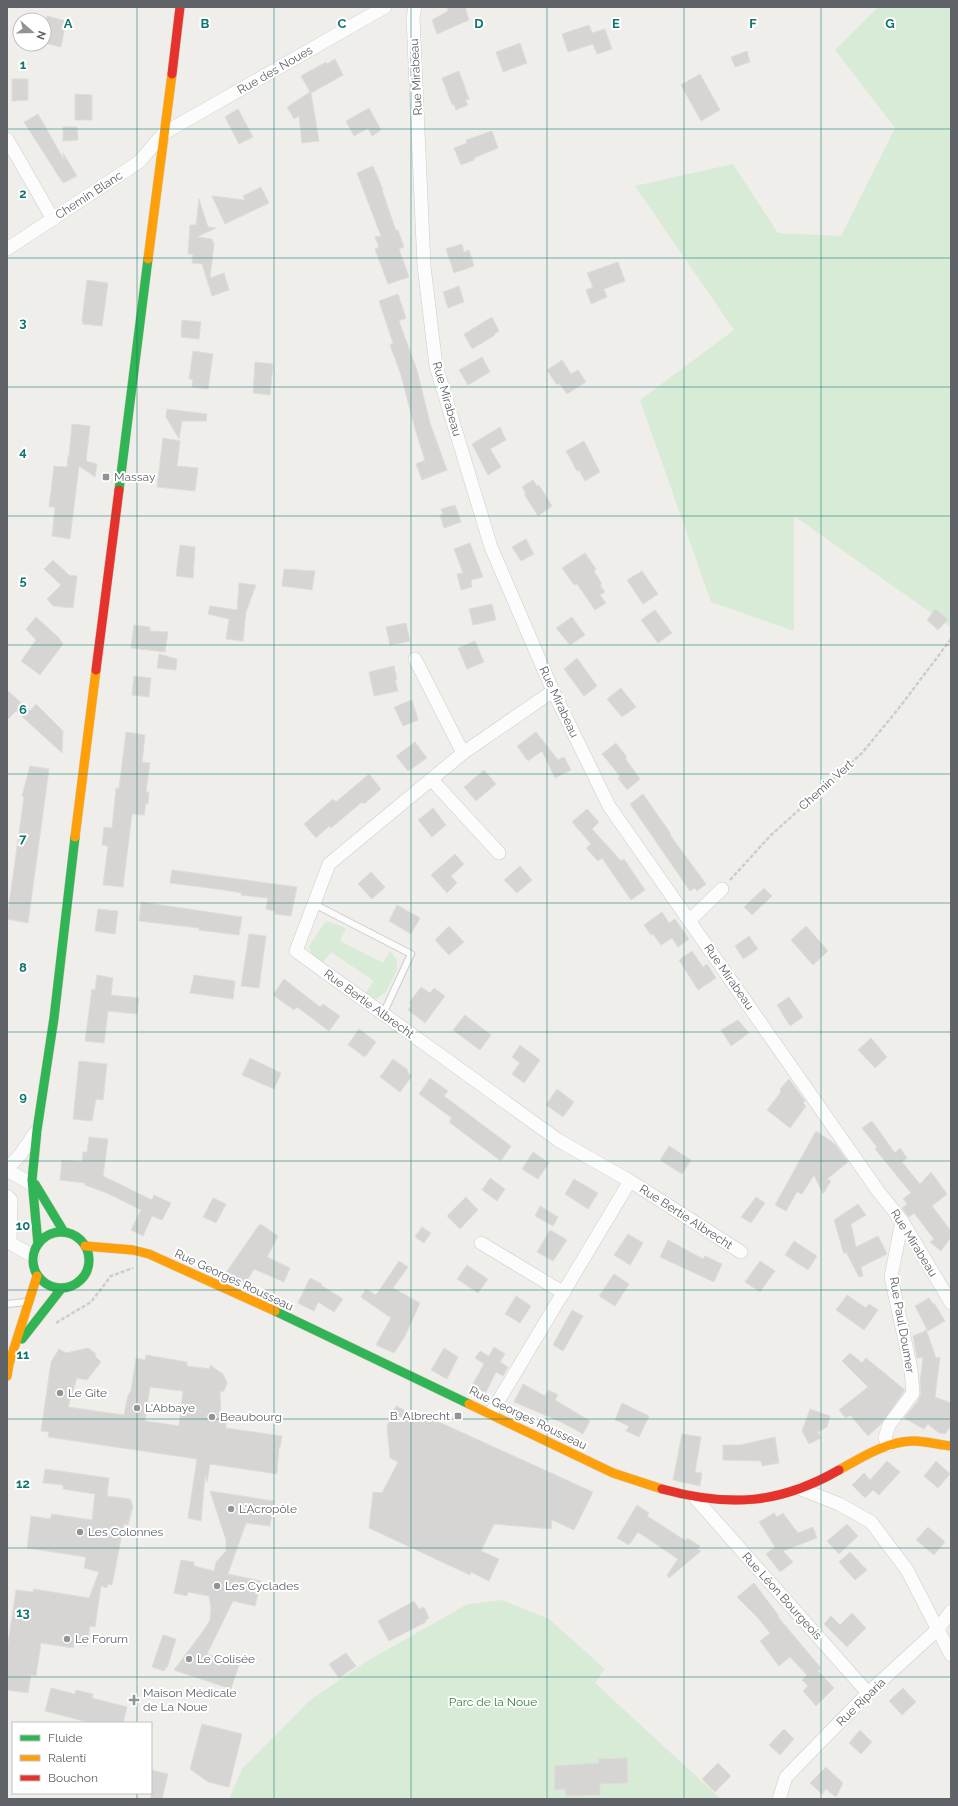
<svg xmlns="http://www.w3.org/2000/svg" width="958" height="1806" font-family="Raleway,sans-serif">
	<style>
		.green { fill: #d8ebd6 }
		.building { fill: #d6d5d3; stroke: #deddd9; fill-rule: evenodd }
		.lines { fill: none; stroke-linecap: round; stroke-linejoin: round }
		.lane-casing { stroke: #cbcccc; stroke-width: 8 }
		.street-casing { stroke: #cbcccc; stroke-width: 14 }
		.fast-casing { stroke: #d7ceb8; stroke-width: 10 }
		.slow-casing { stroke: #d7ceb8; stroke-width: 10 }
		.jam-casing { stroke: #d7ceb8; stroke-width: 10 }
		.path { stroke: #cacfcc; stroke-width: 2.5; stroke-dasharray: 4 2; stroke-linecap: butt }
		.lane { stroke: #fdfcfc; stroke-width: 6 }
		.street { stroke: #fdfcfc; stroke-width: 13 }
		.fast { stroke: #30b455; stroke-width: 9 }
		.slow { stroke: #ff9f0a; stroke-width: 9 }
		.jam { stroke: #e5322d; stroke-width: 9 }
		.grid { fill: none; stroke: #0f766e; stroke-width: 1; stroke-opacity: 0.55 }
		.poi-dot { fill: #919496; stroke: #fff; stroke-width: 1.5 }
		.labels { text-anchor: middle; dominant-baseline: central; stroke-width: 4; stroke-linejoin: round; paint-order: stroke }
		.street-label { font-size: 12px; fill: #5f6368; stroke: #fff }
		.poi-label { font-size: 12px; fill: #5f6368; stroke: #fff; text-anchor: start }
		.park-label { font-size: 12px; fill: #348238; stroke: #fff }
		.grid-label { font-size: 13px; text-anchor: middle; font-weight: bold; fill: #0f766e; stroke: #fff; stroke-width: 4; stroke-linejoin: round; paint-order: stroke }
	</style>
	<rect width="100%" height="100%" fill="#efeeea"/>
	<g class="green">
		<polygon points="878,7 951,7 951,627 794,516 794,631 711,602 640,400 734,330 635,186 733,164 778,233 841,236 895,128 835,50"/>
		<polygon points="326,921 346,928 340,941 383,963 390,951 397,960 397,970 386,992 376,999 365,994 374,981 331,952 322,963 311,953 309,946"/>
		<polygon points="502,1600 549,1619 605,1669 595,1683 721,1799 229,1799 242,1769 309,1701 367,1661 468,1604"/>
	</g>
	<g class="building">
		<polygon points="447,7 465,7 469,20 437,34 432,20 448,11"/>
		<polygon points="47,16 66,21 61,47 44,43 44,28"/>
		<polygon points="589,25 592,33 605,29 612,49 597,54 593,44 568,52 562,34"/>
		<polygon points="520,43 527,63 503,72 496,52"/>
		<polygon points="747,51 750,62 735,67 731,57"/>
		<polygon points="335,59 343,75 311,93 319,141 302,143 299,116 294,119 287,107 310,92 301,76 326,62 327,64"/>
		<polygon points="459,71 469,99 465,100 468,105 456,110 454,104 452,105 442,78"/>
		<polygon points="700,74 720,110 701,121 681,85"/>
		<polygon points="12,79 28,79 28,100 12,101"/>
		<polygon points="75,94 92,95 92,120 75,120"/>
		<polygon points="369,108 381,130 372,136 368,128 354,136 346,121"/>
		<polygon points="238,109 253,137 239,144 225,117"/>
		<polygon points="38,114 64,160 63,153 77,176 63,183 24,122"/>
		<polygon points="63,127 77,127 78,140 63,141"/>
		<polygon points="492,131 498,148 474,158 474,160 461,165 454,148 467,143 466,140"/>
		<polygon points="373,166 383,190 382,190 396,231 398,230 404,247 399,249 409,277 388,284 375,249 379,247 375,237 381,236 357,173"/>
		<polygon points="261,187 269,203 225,224 212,196 245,200 243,196"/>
		<polygon points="199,199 208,227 216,228 197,237 212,239 214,245 210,278 224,273 229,290 212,296 202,264 192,263 193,254 188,254 190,225 196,225"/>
		<polygon points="462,244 464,252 469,250 474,266 454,273 446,249"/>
		<polygon points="618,262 625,281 604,289 607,297 591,304 586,290 593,287 587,273"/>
		<polygon points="87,280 108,283 102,326 83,324 82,320"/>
		<polygon points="459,286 464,302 448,308 443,292"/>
		<polygon points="398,294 406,318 399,321 417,370 430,423 447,470 422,480 416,464 425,460 415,429 401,375 390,345 393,343 379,301"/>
		<polygon points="492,317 499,331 494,334 495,335 472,349 464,334"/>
		<polygon points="182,320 201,322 199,339 181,337"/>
		<polygon points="193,351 213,354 208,389 192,387 193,379 189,379"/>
		<polygon points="482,357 490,372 468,385 459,370"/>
		<polygon points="562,360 571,374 578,370 586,382 567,394 559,383 557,385 547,370"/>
		<polygon points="255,362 273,364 270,395 253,393"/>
		<polygon points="167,409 207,414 206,421 182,421 179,439 166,417"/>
		<polygon points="72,424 90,426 86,461 97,464 95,477 79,466 70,539 52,536 55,507 49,507 54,466 67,467 68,459 67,458 69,456"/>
		<polygon points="500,427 506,440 490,449 501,467 488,475 472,444"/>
		<polygon points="163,438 180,441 177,466 198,468 195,491 157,487"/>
		<polygon points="584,441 600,472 585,481 579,470 577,471 566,451"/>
		<polygon points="533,480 537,486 539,485 552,506 538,516 524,494 526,493 522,487"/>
		<polygon points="455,505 461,522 444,528 440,515 443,515 441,509"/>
		<polygon points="526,539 534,554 521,561 512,547"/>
		<polygon points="470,543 483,577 471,580 472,587 461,590 457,574 463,573 454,549"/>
		<polygon points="180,545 195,547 193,578 176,576"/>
		<polygon points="585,553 596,569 594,571 602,584 600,585 605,592 600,595 606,603 595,610 577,584 574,585 562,568"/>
		<polygon points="53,560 69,575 77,576 73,608 53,606 47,599 61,585 44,569"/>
		<polygon points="284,569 315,571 312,590 282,586"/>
		<polygon points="642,571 658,594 643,604 627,580"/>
		<polygon points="239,583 256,585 246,612 243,641 226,639 229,619 208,614 210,606 237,610"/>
		<polygon points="492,604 496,620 473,625 469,609"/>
		<polygon points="935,609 948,619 938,630 927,620"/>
		<polygon points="655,610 672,633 658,643 641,620"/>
		<polygon points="36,617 58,637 63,644 40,675 21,661 36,640 26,629"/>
		<polygon points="572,617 585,635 570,645 556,628"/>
		<polygon points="406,623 410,641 390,645 386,627"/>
		<polygon points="134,625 150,627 150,631 168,632 165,652 131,648"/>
		<polygon points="475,641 484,662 467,669 458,648"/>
		<polygon points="159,654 177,659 176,670 157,668"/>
		<polygon points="577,658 597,686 584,696 564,669"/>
		<polygon points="394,666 397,680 395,680 398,691 374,696 369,672"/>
		<polygon points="134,676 151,678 149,697 132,695"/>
		<polygon points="621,688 636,707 622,717 607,699"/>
		<polygon points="7,690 30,711 36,704 63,731 62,753 16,711 7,720"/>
		<polygon points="412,700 418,720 403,726 394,707"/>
		<polygon points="126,732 145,735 142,762 150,763 146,792 149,792 148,804 146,803 144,815 132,814 123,887 103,885 108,846 102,845 104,827 112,828 116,788 119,788"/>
		<polygon points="536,732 558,760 564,757 571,770 555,778 542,751 528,761 517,746"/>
		<polygon points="415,742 427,758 408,771 396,756"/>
		<polygon points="616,743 627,757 625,758 640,779 627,790 618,778 620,776 602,754"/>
		<polygon points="30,766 49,769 28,923 7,919 24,797 22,796"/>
		<polygon points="484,770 496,784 476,801 464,787"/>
		<polygon points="369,774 381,789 364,804 362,802 331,828 329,826 316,838 304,824 333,799 336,802"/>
		<polygon points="643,794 671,834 670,835 706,884 697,891 695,888 690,891 630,804"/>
		<polygon points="433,808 446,825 432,837 418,820"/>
		<polygon points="587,809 599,822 592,829 621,861 624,859 645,890 631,900 602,858 598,861 586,848 591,844 572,822"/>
		<polygon points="455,854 464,864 451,876 457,883 447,893 431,875"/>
		<polygon points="520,866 532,880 517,893 504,880"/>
		<polygon points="172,870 297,887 291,916 275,914 275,911 266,909 268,898 241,895 242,893 224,890 170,883"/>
		<polygon points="371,872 385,887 372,899 358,884"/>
		<polygon points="764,888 772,896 752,915 744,907"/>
		<polygon points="141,902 242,917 239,935 199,930 199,928 139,921"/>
		<polygon points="397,905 420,918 411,934 389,921"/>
		<polygon points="98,909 118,911 115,934 95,931"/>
		<polygon points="662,912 669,923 675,919 689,939 678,947 672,938 661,945 653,934 651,935 644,925"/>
		<polygon points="449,926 464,942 449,955 435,940"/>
		<polygon points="806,926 828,951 813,965 791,940"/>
		<polygon points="249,934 266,936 259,988 241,986"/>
		<polygon points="749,936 758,949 743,959 735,946"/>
		<polygon points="692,951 703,967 707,964 716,978 698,990 679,960"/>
		<polygon points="97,975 113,978 111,995 139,998 137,1014 108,1011 104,1043 85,1041 92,989 95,990"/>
		<polygon points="194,975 235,981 233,999 190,993"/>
		<polygon points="284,979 320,1007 323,1004 340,1016 329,1031 297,1007 294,1010 273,995"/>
		<polygon points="421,987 430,993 434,988 445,996 425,1023 408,1010 412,1005 409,1003"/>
		<polygon points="789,997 803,1017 790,1026 777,1005"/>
		<polygon points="465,1015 491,1035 480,1050 453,1030"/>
		<polygon points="738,1020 749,1033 731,1046 721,1030"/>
		<polygon points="359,1029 376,1042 365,1057 348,1045"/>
		<polygon points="871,1038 887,1057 875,1068 858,1050"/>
		<polygon points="520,1045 540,1060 524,1083 512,1074 520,1063 512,1057"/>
		<polygon points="250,1058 281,1073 274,1089 242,1075"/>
		<polygon points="393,1059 408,1070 407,1072 412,1076 400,1092 380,1077"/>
		<polygon points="79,1061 107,1064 103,1100 96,1099 92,1121 73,1119"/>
		<polygon points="430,1078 448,1091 444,1096 511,1146 501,1161 449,1122 452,1118 419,1094"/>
		<polygon points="789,1079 805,1101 803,1103 806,1106 790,1128 767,1110 781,1092 780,1089"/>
		<polygon points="557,1089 574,1102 563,1117 546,1105"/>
		<polygon points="872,1121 895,1153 900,1148 907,1158 902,1162 920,1184 931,1172 947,1194 932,1206 951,1231 951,1237 941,1251 930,1242 934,1239 914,1213 909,1217 902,1208 907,1204 903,1199 911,1193 875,1149 877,1147 862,1128"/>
		<polygon points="816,1131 835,1144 848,1162 827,1179 831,1181 823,1194 814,1175 802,1194 797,1192 786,1211 775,1205"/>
		<polygon points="89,1137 108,1139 103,1176 152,1200 154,1195 171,1203 162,1220 152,1216 143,1236 131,1230 141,1210 107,1193 85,1185 85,1183 60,1180 62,1160 82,1162 83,1152 87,1152"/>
		<polygon points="669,1146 691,1160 682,1174 660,1160"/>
		<polygon points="533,1152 549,1163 538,1179 522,1169"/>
		<polygon points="490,1178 505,1189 497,1201 482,1190"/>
		<polygon points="574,1179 598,1193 588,1209 565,1194"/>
		<polygon points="466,1197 478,1210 460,1229 447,1216"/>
		<polygon points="756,1197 765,1203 751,1223 741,1217"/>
		<polygon points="213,1198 226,1204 216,1223 203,1217"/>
		<polygon points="858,1204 866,1215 851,1224 856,1247 878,1236 887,1254 861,1267 863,1276 859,1277 846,1252 844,1254 834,1220"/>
		<polygon points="540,1206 558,1217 553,1226 535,1216"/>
		<polygon points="259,1225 262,1225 278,1236 267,1257 290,1268 284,1282 254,1269 245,1284 225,1274"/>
		<polygon points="422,1227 431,1233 424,1243 415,1237"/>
		<polygon points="550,1230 567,1240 553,1261 537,1252"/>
		<polygon points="628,1234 643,1243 630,1265 614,1255"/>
		<polygon points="668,1240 703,1259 705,1256 722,1264 714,1282 660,1257"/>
		<polygon points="794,1241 817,1256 808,1270 785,1255"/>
		<polygon points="399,1261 408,1267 393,1288 420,1303 405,1336 394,1353 376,1345 391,1318 361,1297 366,1289 376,1295"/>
		<polygon points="760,1261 775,1271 760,1292 745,1282"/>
		<polygon points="467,1265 488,1279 478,1293 457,1279"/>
		<polygon points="614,1274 629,1284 615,1306 599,1296"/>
		<polygon points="310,1278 322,1284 321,1285 343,1299 334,1312 318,1302 314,1311 298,1303"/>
		<polygon points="847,1295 866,1308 869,1304 878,1310 864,1330 836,1310"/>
		<polygon points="516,1296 531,1306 520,1323 505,1314"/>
		<polygon points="929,1298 933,1304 934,1303 945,1321 928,1331 915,1306"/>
		<polygon points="572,1310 583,1316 563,1351 553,1345"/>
		<polygon points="926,1329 936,1358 940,1357 935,1397 951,1403 951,1426 945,1434 939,1433 928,1424 924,1429 904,1418 918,1401 921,1393 920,1382 923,1357 917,1358 913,1336 925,1331"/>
		<polygon points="494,1347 505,1354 500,1362 508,1367 503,1376 496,1372 484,1396 470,1389 484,1364 475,1358 480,1351 489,1356"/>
		<path d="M88,1348l8,6 -1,2 6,6 -14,18 -10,-2 -9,29 56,8 4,-20 3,-4 5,-33 9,2 1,-5 41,7v4l23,3v-4l13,9 4,9 -3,8 -4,1 1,30 5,1v5l56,8 -2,11h-1l-2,27 -67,-10 -3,18 -2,-6 -4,45 -13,-3 9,-59 -149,-22 1,-5 -8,-1 10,-69 8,-13 7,4zM150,1387l33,4 -4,35 -34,-5z"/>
		<polygon points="444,1348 458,1357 447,1379 431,1370"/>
		<polygon points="850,1353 862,1363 866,1358 905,1390 881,1424 868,1436 850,1415 846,1418 839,1410 868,1387 842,1361"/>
		<polygon points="523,1384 545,1396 548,1390 558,1395 555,1400 590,1421 583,1434 561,1422 514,1402"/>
		<polygon points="622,1403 649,1416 639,1437 626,1431 629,1426 615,1420"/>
		<polygon points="396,1406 417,1416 419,1413 593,1492 574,1530 552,1520 551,1529 494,1524 481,1551 499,1559 489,1581 471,1572 470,1575 369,1528 373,1492 382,1493 398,1462 390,1458 387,1426"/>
		<polygon points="810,1409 830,1416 827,1427 818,1432 821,1438 809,1444 802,1431"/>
		<polygon points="682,1434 701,1437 695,1472 702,1473 700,1486 673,1480"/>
		<polygon points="775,1437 779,1463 762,1466 761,1461 723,1460 723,1445 740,1445"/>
		<polygon points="887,1461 900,1472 879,1495 873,1490 865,1498 852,1485 864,1473 870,1480"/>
		<polygon points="936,1461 950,1474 938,1488 924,1476"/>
		<polygon points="45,1469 109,1478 107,1496 130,1499 133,1506 128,1525 124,1524 112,1585 108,1584 107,1588 101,1586 95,1627 90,1626 87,1646 74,1644 73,1648 41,1643 36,1676 31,1675 28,1693 7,1690 7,1650 16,1590 33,1592 34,1589 89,1598 99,1572 84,1568 86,1557 27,1548 31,1516 50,1519 52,1514 92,1520 95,1494 63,1489 63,1485 43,1483"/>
		<polygon points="210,1491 274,1501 270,1526 246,1523 228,1574 261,1581 255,1606 233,1601 207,1654 239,1665 231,1689 174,1670 206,1627 210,1620 211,1608 209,1596 188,1592 187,1596 174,1593 181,1560 194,1562 194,1566 214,1571 216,1562 226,1551 226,1540"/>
		<polygon points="637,1505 649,1513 647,1516 686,1541 687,1538 700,1546 697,1549 701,1551 669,1578 667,1575 678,1559 638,1532 629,1545 617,1538"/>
		<polygon points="774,1513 777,1517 783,1513 798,1533 813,1527 817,1538 783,1551 793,1562 780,1572 766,1554 775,1547 759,1522"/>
		<polygon points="847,1524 858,1536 839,1554 827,1541"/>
		<polygon points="928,1527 945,1542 934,1555 916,1540"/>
		<polygon points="850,1552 867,1570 855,1580 839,1562"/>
		<polygon points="754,1583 779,1616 778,1617 821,1668 818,1671 834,1688 816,1706 803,1691 808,1686 802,1680 807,1675 790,1657 779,1666 760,1641 770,1633 758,1618 737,1597"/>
		<polygon points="414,1601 419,1609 424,1607 429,1618 425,1620 426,1622 389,1641 378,1621"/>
		<polygon points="852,1613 866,1628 847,1647 824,1624 831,1616 840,1625"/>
		<polygon points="163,1635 176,1639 167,1668 166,1667 164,1671 152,1667"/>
		<polygon points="346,1653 356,1666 339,1678 329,1664"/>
		<polygon points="51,1688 75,1694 76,1690 93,1694 92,1698 127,1707 123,1723 91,1723 45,1711"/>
		<polygon points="903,1688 916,1702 902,1715 889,1701"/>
		<polygon points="202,1724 242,1734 229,1787 208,1782 190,1769"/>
		<polygon points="784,1729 794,1739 780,1755 769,1745"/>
		<polygon points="860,1730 872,1742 861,1754 849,1743"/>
		<polygon points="627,1758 628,1783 600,1784 600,1795 566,1796 565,1789 554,1790 555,1766 599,1763 598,1759"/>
		<polygon points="718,1763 731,1776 715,1792 702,1779"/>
		<polygon points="826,1767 843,1783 836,1797 826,1789 822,1794 810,1783"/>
		<polygon points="151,1770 168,1774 162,1799 151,1799"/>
	</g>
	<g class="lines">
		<g class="lane-casing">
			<g id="lane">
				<polyline points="314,904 411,954 383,1014"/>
				<polyline points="7,1304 26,1302"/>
			</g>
		</g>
		<g class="street-casing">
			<g id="street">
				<polyline points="415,7 413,18 424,266 436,366 491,547 553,691 609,806 878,1191 902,1221 951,1303"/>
				<polyline points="7,139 53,219"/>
				<polyline points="7,249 139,162 164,133 385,7"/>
				<polyline points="415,659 463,753"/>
				<polyline points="553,691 463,753 329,864 296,951 558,1140 630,1181 741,1252"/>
				<polyline points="431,779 499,853"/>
				<polyline points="689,921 722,889"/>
				<polyline points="7,1169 20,1155 35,1133"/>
				<polyline points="7,1170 33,1185"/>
				<polyline points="7,1196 11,1200 10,1243 33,1256"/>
				<polyline points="481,1243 564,1293"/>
				<polyline points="491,1413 630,1181"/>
				<polyline points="888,1445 885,1438 889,1425 913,1393 911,1369 891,1277 902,1221"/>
				<polyline points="801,1489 839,1504 871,1522 907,1570 951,1655"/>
				<polyline points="696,1499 868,1693"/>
				<polyline points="779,1799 786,1777 868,1693 938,1629 951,1611"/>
			</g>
		</g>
		<g class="fast-casing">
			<g id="fast">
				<polyline points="119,490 148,259"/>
				<polyline points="35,1184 64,1232"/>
				<circle cx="61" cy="1260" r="28"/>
				<polyline points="38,1244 32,1180 37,1130 54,1018 75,837"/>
				<polyline points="275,1311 469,1404"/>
				<polyline points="22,1339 61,1289"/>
			</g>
		</g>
		<g class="slow-casing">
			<g id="slow">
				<polyline points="148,259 172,74"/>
				<polyline points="75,837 96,670"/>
				<polyline points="85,1246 133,1250 149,1254 275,1311"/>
				<polyline points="7,1376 9,1364 37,1276"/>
				<polyline points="469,1404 613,1473 662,1489"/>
				<path d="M839,1470c23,-13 48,-29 75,-29 12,0 25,4 37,5"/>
			</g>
		</g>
		<g class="jam-casing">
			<g id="jam">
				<polyline points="172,74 180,7"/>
				<polyline points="96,670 119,490"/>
				<path d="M662,1489c66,18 116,16 177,-19"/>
			</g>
		</g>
		<g class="path">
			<polyline points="730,880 770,836 862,753 899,708 951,639"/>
			<polyline points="56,1323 91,1302 111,1276 133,1268"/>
		</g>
		<use href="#lane" class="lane"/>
		<use href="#street" class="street"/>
		<use href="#fast" class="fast"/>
		<use href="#slow" class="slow"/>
		<use href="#jam" class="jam"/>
	</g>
	<path class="grid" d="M137,7v1716M274,7v1792M411,7v1792M547,7v1792M684,7v1792M821,7v1792M7,129h944M7,258h944M7,387h944M7,516h944M7,645h944M7,774h944M7,903h944M7,1032h944M7,1161h944M7,1290h944M7,1419h944M7,1548h944M7,1677h944M137,1793v6"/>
	<g class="poi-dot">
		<rect x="102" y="473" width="8" height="8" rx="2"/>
		<circle cx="60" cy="1393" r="4"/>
		<circle cx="137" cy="1408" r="4"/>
		<rect x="454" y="1412" width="8" height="8" rx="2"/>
		<circle cx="212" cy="1417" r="4"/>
		<circle cx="231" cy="1509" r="4"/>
		<circle cx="80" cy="1532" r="4"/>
		<circle cx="217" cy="1586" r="4"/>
		<circle cx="67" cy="1639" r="4"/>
		<circle cx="189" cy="1659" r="4"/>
		<path d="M132 1694h4v4h4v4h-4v4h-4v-4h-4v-4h4z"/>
	</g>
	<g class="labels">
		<g class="street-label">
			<text transform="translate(275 70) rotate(-30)">Rue des Noues</text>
			<text transform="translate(416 77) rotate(-93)">Rue Mirabeau</text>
			<text transform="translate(89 195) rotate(-33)">Chemin Blanc</text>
			<text transform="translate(447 399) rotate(74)">Rue Mirabeau</text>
			<text transform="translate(559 702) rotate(65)">Rue Mirabeau</text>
			<text transform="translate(826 785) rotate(-42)">Chemin Vert</text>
			<text transform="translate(729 977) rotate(55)">Rue Mirabeau</text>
			<text transform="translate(369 1004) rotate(36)">Rue Bertie Albrecht</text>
			<text transform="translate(686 1217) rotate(33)">Rue Bertie Albrecht</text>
			<text transform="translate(914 1243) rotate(58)">Rue Mirabeau</text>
			<text transform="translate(234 1280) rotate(25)">Rue Georges Rousseau</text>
			<text transform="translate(902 1325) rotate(80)">Rue Paul Doumer</text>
			<text transform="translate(528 1418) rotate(26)">Rue Georges Rousseau</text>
			<text transform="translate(782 1596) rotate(48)">Rue Léon Bourgeois</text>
			<text transform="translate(861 1702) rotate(-44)">Rue Riparia</text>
		</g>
		<g class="poi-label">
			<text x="114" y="477">Massay</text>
			<text x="68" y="1393">Le Gite</text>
			<text x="145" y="1408">L'Abbaye</text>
			<text x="450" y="1416" text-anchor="end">B. Albrecht</text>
			<text x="220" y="1417">Beaubourg</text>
			<text x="239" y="1509">L'Acropôle</text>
			<text x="88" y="1532">Les Colonnes</text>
			<text x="225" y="1586">Les Cyclades</text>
			<text x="75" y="1639">Le Forum</text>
			<text x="197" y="1659">Le Colisée</text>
			<text x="143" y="1693">Maison Médicale<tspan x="143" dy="14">de La Noue</tspan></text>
		</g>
		<g class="park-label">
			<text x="493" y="1702">Parc de la Noue</text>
		</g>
	</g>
	<g class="grid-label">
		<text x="68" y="28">A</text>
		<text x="205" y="28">B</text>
		<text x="342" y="28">C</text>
		<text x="479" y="28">D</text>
		<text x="616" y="28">E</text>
		<text x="753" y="28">F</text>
		<text x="890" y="28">G</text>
		<text x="23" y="69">1</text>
		<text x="23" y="198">2</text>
		<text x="23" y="327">3</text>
		<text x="23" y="456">4</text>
		<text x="23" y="585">5</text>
		<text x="23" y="714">6</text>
		<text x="23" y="843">7</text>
		<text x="23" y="972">8</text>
		<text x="23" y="1101">9</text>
		<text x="23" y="1230">10</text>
		<text x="23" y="1359">11</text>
		<text x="23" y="1488">12</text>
		<text x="23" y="1617">13</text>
	</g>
	<rect width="958" height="1806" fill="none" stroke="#5f6368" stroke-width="16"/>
	<rect x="12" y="1722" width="140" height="72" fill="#ffffff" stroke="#bfc1c3"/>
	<rect x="20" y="1735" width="20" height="6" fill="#30b455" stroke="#bfc1c3"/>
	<text x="48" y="1742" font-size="12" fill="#5f6368">Fluide</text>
	<rect x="20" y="1755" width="20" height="6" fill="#ff9f0a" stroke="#bfc1c3"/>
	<text x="48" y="1762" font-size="12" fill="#5f6368">Ralenti</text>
	<rect x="20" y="1775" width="20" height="6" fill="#e5322d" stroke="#bfc1c3"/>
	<text x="48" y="1782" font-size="12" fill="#5f6368">Bouchon</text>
	<g transform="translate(32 32) rotate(110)"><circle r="19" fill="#ffffff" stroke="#bfc1c3"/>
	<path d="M0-3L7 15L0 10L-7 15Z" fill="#919496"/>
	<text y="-6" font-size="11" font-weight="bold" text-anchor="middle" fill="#5f6368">N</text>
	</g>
</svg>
